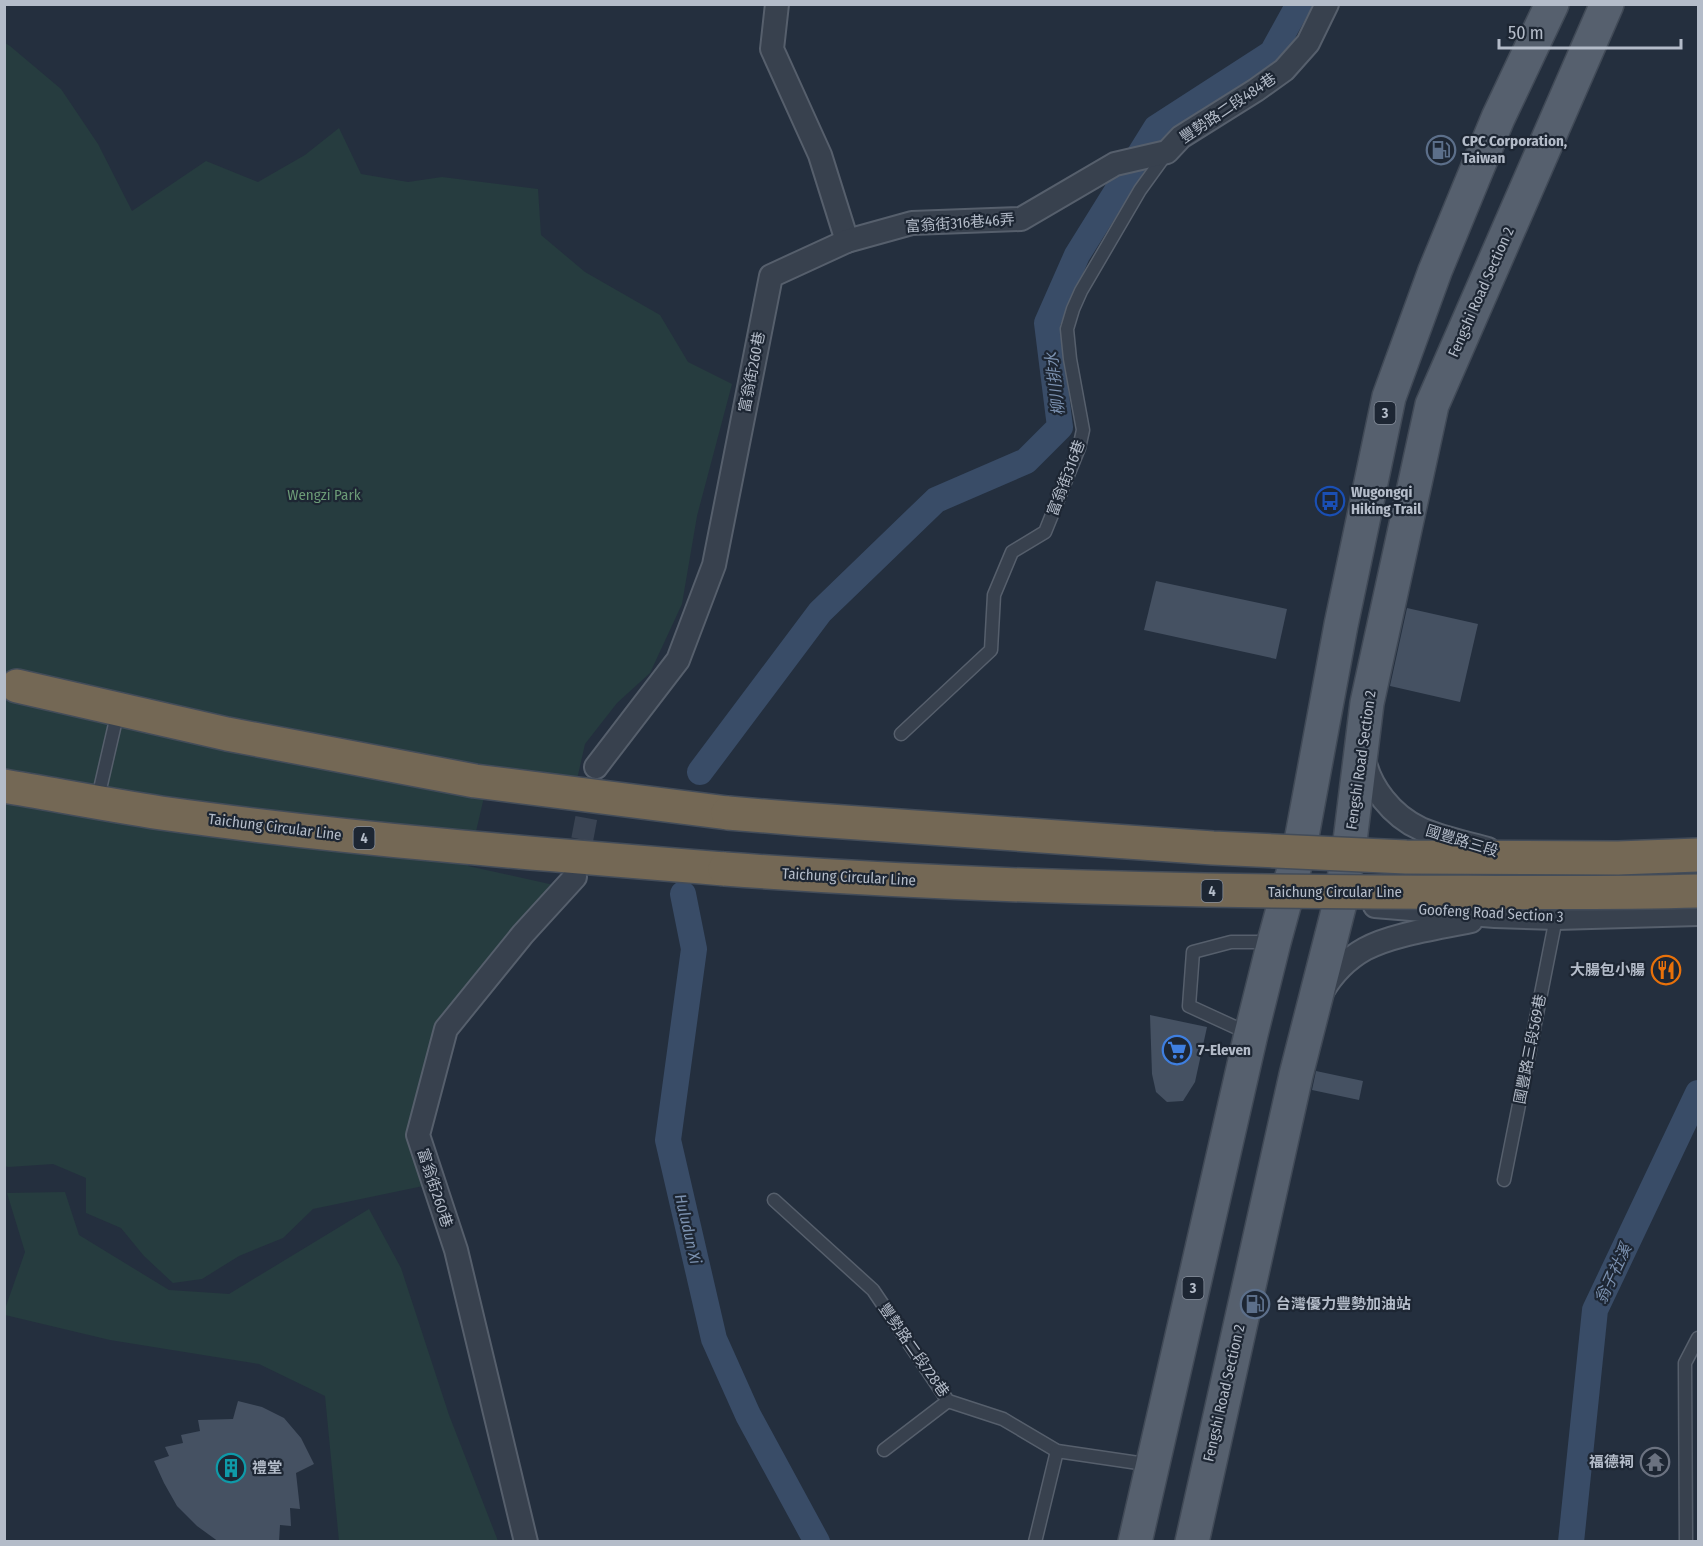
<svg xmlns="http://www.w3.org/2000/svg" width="1703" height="1546" font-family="'Fira Sans Condensed','Noto Sans TC',sans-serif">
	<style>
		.green { fill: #263c3f }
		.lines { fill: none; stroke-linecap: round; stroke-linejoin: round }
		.canal { stroke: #394c67; stroke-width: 26 }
		.building { fill: #455162 }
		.minor-tunnel { stroke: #3a4453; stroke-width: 22; stroke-dasharray: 22 11; stroke-linecap: butt }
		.service-casing { stroke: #565f6c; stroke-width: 15 }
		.minor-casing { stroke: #565f6c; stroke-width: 26 }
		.primary-casing { stroke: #414a57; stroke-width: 36 }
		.motorway-casing { stroke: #434c59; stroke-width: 36 }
		.service { stroke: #38414e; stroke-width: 12 }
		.minor { stroke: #38414e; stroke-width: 22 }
		.primary { stroke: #56606e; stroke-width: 33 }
		.motorway { stroke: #746855; stroke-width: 33 }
		.motorway-bridge-casing { stroke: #434c59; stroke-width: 36; stroke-linecap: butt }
		.motorway-bridge { stroke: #746855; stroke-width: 33 }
		.labels { text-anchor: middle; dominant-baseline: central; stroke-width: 4.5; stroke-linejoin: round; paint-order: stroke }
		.shield { fill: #1d2633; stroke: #878f9c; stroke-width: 1.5 }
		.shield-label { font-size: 14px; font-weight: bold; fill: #b4bcc9 }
		.street-label { font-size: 15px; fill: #b4bcc9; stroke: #1d2633 }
		.poi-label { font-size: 15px; font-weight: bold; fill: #b4bcc9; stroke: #1d2633; text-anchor: start }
		.park-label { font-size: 15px; fill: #6b9a76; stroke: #1d2633 }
		.water-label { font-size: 16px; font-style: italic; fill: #7c92b1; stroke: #1d2633 }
	</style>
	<rect width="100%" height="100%" fill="#242f3e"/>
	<g class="green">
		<polygon points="5,43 10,46 61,89 98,144 132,211 206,161 258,182 305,155 339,128 361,174 408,182 442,177 538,189 541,235 585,272 660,315 688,362 732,384 697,516 682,604 650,673 617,703 585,744 576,784 491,767 468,866 563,887 547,907 507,934 444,1013 425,1072 413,1105 410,1145 428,1185 313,1209 283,1238 239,1256 202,1279 173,1283 144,1256 121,1228 86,1213 86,1178 53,1164 8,1167 5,1166"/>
		<polygon points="65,1192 79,1235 169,1290 229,1294 369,1209 401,1268 449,1415 498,1541 339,1541 325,1396 259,1364 110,1340 5,1315 5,1309 25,1252 7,1193"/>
	</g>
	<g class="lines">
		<g class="canal">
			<polyline points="700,772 820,612 936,500 1026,461 1060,427 1047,323 1077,255 1156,128 1272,53 1299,4"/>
			<polyline points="683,894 694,949 668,1140 714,1339 748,1415 817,1542"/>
			<polyline points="1571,1542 1595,1310 1698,1093"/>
		</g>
	</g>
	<g class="building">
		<polygon points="1156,581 1287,609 1276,659 1144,630"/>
		<polygon points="1407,608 1478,624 1460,702 1390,686"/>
		<polygon points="1150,1015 1207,1027 1195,1082 1183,1101 1167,1102 1156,1092 1152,1074"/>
		<polygon points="1316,1071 1363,1081 1359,1100 1312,1090"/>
		<polygon points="238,1401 262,1407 284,1418 301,1438 314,1464 296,1473 300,1509 290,1508 291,1526 280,1525 279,1542 219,1542 197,1526 177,1506 164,1483 154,1461 169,1456 165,1447 183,1443 181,1435 200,1431 198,1420 233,1419"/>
	</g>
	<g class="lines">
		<polyline class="minor-tunnel" points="576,872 596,767"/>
		<g class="service-casing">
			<g id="service">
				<polyline points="901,734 991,650 994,595 1012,552 1045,532 1079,448 1083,430 1070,359 1067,329 1073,309 1081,291 1140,190 1166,154"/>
				<polyline points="97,802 118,711"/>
				<polyline points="1250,1034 1189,1006 1193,952 1231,942 1273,942"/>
				<polyline points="1504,1180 1556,918"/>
				<polyline points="774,1200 873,1290 948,1401 1003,1419 1057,1451 1152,1465"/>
				<polyline points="884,1450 948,1401"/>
				<polyline points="1035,1542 1057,1451"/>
				<polyline points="1686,1542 1685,1363 1698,1338"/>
			</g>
		</g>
		<g class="minor-casing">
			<g id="minor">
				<polyline points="777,4 772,49 820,155 847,241"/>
				<path d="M1363,755c6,32 29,61 58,74 21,9 45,14 67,20"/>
				<polyline points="596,767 678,660 714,565 771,276 847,241 912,223 1021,219 1115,164 1167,152 1181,137 1256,90 1284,70 1308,43 1327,4"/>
				<polyline points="1375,906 1495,916 1556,918 1698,914"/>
				<path d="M1322,992c10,-17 25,-33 43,-43 28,-15 74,-21 106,-28"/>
				<polyline points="526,1542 456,1250 418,1135 446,1029 523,934 575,877"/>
			</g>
		</g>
		<g class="primary-casing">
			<g id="primary">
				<polyline points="1135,1542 1251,1034 1274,942 1300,847 1341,625 1389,397 1435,271 1498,118 1552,4"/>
				<polyline points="1192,1542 1296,1075 1340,903 1349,849 1367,703 1432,405 1607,4"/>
			</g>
		</g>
		<g class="motorway-casing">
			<g id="motorway">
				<polyline points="17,686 227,734 475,781 728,813"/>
				<path d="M4,786c53,9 105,19 157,27 187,26 376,41 564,56"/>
			</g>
		</g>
		<use href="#service" class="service"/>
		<use href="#minor" class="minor"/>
		<use href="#primary" class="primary"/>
		<use href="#motorway" class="motorway"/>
		<g class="motorway-bridge-casing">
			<g id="motorway-bridge">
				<polyline points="728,813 801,819 1213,848 1406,857 1618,858 1698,855"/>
				<path d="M725,869c217,16 433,22 650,23 108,0 216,2 323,-1"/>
			</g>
		</g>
		<use href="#motorway-bridge" class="motorway-bridge"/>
	</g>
	<defs>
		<g id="fuel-ring" transform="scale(1.5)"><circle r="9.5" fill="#1d2633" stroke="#5c6f8a" stroke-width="1.5"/><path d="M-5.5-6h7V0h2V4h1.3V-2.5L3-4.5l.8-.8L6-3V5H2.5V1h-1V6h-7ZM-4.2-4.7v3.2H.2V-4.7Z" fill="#5c6f8a"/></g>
		<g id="bus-ring" transform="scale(1.5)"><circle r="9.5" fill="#1d2633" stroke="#1a4fb4" stroke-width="1.5"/><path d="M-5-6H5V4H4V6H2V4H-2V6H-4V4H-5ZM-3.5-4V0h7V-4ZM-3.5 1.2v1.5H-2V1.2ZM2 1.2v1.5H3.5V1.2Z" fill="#1a4fb4"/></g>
		<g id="restaurant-ring" transform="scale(1.5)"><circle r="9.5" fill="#1d2633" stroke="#e8710a" stroke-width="1.5"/><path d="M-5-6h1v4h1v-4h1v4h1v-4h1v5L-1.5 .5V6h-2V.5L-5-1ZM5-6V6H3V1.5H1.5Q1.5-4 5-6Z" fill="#e8710a"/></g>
		<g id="supermarket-ring" transform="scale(1.5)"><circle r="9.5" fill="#1d2633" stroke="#3f7fe0" stroke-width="1.5"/><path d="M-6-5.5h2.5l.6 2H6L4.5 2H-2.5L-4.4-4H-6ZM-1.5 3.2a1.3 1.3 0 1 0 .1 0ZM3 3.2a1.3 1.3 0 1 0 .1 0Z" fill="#3f7fe0"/></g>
		<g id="temple-ring" transform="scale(1.5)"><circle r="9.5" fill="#1d2633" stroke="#6b7280" stroke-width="1.5"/><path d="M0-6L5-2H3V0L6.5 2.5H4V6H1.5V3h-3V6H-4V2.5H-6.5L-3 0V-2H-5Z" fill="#6b7280"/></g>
		<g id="building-ring" transform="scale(1.5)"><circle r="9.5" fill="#1d2633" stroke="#0f9aa8" stroke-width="1.5"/><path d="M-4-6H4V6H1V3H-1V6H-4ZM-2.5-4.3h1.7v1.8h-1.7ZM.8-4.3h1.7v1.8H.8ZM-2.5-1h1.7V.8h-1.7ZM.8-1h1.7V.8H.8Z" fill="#0f9aa8"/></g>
	</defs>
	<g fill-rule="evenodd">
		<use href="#fuel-ring" x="1441" y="150"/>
		<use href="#bus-ring" x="1330" y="501"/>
		<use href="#restaurant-ring" x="1666" y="970"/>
		<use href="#supermarket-ring" x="1177" y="1050"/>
		<use href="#fuel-ring" x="1255" y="1304"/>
		<use href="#temple-ring" x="1655" y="1462"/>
		<use href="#building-ring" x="231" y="1468"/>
	</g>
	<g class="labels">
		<g class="shield">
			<rect x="1374.5" y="402" width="21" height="22" rx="4.5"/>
			<rect x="353.5" y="827" width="21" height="22" rx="4.5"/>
			<rect x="1201.5" y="880" width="21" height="22" rx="4.5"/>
			<rect x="1182.5" y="1277" width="21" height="22" rx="4.5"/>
		</g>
		<g class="shield-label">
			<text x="1385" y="413">3</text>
			<text x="364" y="838">4</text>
			<text x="1212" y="891">4</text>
			<text x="1193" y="1288">3</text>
		</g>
		<g class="street-label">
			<text transform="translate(1228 108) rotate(-34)">豐勢路二段484巷</text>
			<text transform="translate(960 223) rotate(-4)">富翁街316巷46弄</text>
			<text transform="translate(1481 292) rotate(-66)">Fengshi Road Section 2</text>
			<text transform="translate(752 372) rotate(-79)">富翁街260巷</text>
			<text transform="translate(1066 478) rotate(-69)">富翁街316巷</text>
			<text transform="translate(1361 760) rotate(-82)">Fengshi Road Section 2</text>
			<text transform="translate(275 827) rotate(7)">Taichung Circular Line</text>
			<text transform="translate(1462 841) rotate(17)">國豐路三段</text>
			<text transform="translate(849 877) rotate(3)">Taichung Circular Line</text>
			<text x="1335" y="892">Taichung Circular Line</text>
			<text transform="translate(1491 913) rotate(3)">Goofeng Road Section 3</text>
			<text transform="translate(1530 1049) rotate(-79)">國豐路三段569巷</text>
			<text transform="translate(435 1188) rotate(72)">富翁街260巷</text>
			<text transform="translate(914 1350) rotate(55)">豐勢路二段728巷</text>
			<text transform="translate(1224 1393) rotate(-77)">Fengshi Road Section 2</text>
		</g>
		<g class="poi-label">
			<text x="1462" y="141">CPC Corporation,<tspan x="1462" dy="17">Taiwan</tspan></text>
			<text x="1351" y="492">Wugongqi<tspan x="1351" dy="17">Hiking Trail</tspan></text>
			<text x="1645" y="970" text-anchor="end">大腸包小腸</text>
			<text x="1198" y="1050">7-Eleven</text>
			<text x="1276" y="1304">台灣優力豐勢加油站</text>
			<text x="1634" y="1462" text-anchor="end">福德祠</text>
			<text x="252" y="1468">禮堂</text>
		</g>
		<g class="park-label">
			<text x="324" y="495">Wengzi Park</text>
		</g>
		<g class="water-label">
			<text transform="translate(1055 384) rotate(-97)">柳川排水</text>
			<text transform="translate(688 1229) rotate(77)">Huludun Xi</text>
			<text transform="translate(1613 1274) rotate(-65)">翁子社溪</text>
		</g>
	</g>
	<rect width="1703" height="1546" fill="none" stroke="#b4bcc9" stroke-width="12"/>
	<path d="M1499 39v9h182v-9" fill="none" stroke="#b4bcc9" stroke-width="3"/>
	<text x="1508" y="39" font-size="18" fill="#b4bcc9" stroke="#1d2633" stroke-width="4.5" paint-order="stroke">50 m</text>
</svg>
